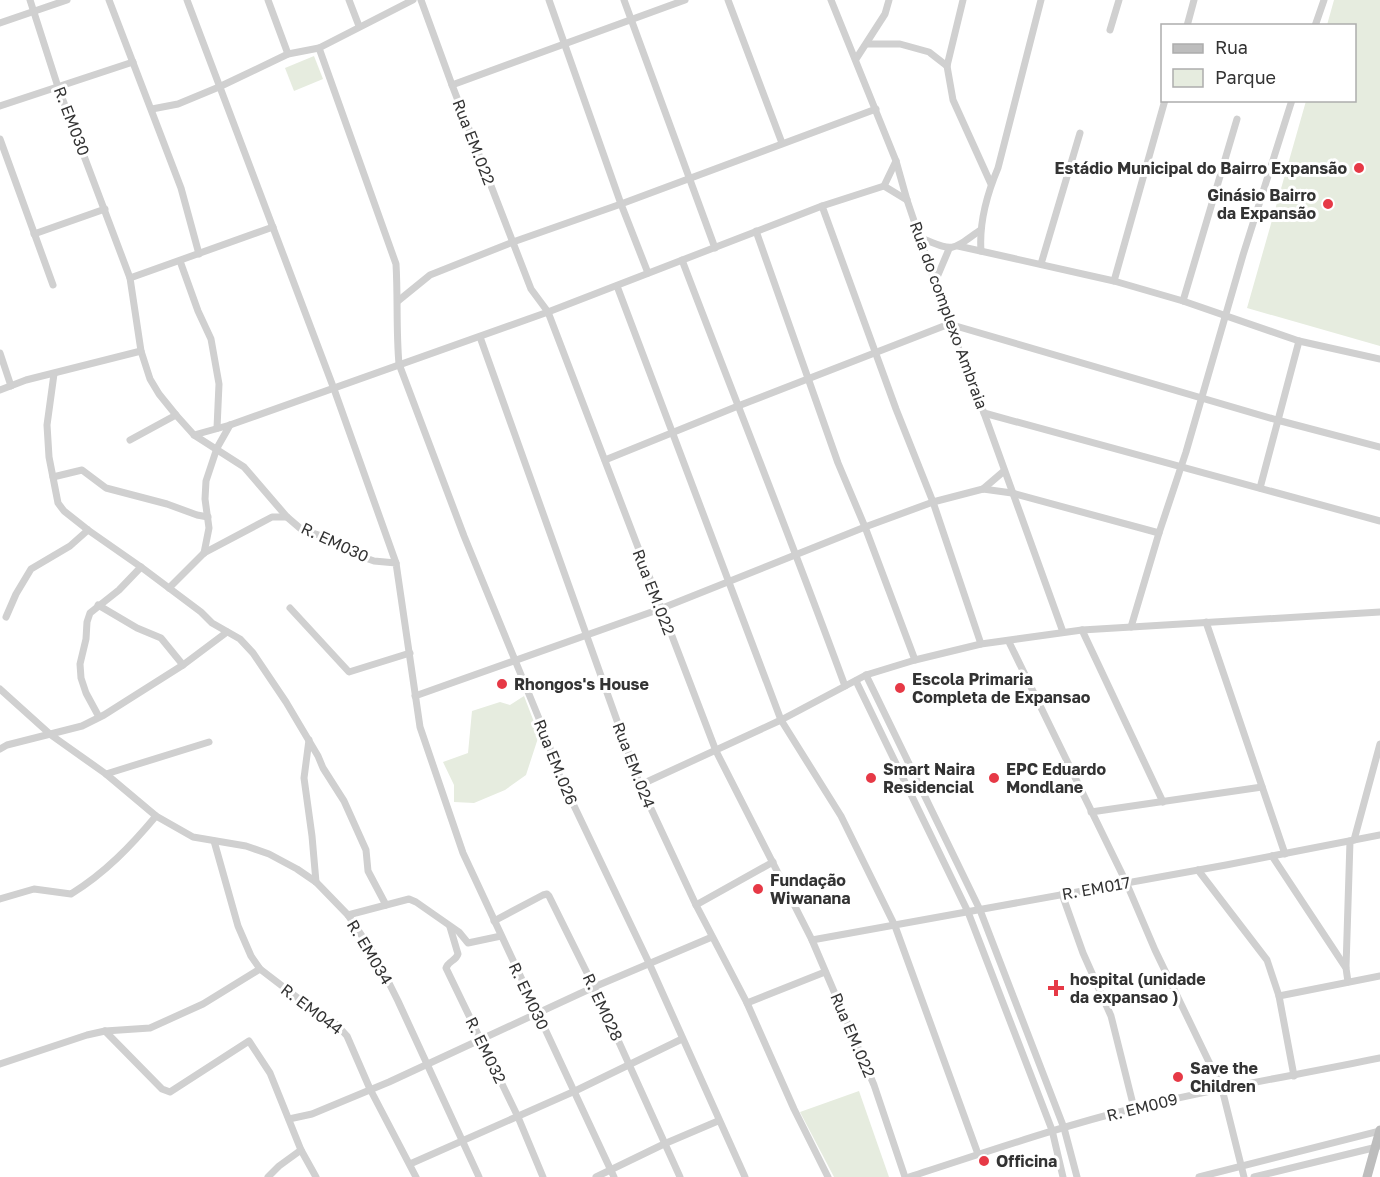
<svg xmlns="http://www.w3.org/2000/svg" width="1380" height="1177" font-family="'Golos Text',sans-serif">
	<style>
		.green { fill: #e6ecdf }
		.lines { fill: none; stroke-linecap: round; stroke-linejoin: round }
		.street { stroke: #d0d0d0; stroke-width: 7 }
		.secondary { stroke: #bdbdbd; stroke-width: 9 }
		.poi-dot { fill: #e63946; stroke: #fff; stroke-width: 2 }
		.labels { text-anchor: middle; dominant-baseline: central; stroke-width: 6; stroke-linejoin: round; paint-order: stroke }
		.street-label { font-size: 16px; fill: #333; stroke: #fff }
		.poi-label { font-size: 16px; font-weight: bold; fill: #333; stroke: #fff; text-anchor: start }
	</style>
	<rect width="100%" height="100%" fill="#fff"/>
	<g class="green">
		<polygon points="1334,0 1380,0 1380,346 1247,308 1306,101 1354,100 1354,26 1327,25"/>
		<polygon points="314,56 323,79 294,91 285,68"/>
		<polygon points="524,696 539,735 526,775 505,790 474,803 454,802 454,785 443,762 468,753 472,711 500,702 510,705"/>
		<polygon points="859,1091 889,1177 834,1177 800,1112"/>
	</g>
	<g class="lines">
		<g class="street">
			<polyline points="30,0 58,87 130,278 141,351 150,379 159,394 176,415 194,435 244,467 287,517 301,529 336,541 360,556 374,561 396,563 420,727 463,853 614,1177"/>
			<polyline points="109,0 181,188 199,254"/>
			<polyline points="187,0 334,389 396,563"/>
			<polyline points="268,0 288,54"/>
			<polyline points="349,0 359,26"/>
			<polyline points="421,0 452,85 531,289 548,312 716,751 812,940 874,1085 905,1177"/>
			<polyline points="549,0 621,204 648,273"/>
			<polyline points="624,0 715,248"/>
			<polyline points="728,0 782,143"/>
			<polyline points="831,0 896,161 907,200 949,324 984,413 1063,632"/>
			<polyline points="963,0 947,66 953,100 991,184"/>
			<polyline points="0,23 67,0"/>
			<polyline points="1187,26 1194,0"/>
			<polyline points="1315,26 1324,0"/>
			<polyline points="1110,30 1119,0"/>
			<polyline points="867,44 900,44 929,52 947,66"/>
			<path d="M319,48l77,216c2,33 0,67 3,100l65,172 83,202 9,30 93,195 96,214"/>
			<polyline points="856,59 885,14 889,0"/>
			<polyline points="452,85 685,0"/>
			<polyline points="0,106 133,62"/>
			<polyline points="152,109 178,104 219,87 288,54 319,48 413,0"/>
			<polyline points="0,139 53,285"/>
			<polyline points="884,186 907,200"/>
			<polyline points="822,206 896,409 933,502 981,644"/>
			<polyline points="756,231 838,463 865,527 915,660"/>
			<polyline points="34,234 105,209"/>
			<path d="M921,238c33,13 29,14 58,-7"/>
			<polyline points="958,246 1114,281 1183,301 1299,341 1380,359"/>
			<path d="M981,251c-2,-28 6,-57 17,-83l43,-168"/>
			<path d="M682,260c54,142 111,284 163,426"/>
			<polyline points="180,261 198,311 211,339 219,384 217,428"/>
			<polyline points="1041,264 1080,133"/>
			<polyline points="130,278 273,227"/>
			<polyline points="1114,281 1165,100"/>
			<polyline points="935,282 949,249"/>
			<polyline points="617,286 781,720 841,816 895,926 978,1154"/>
			<polyline points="398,301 430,275 513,242 621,204 876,109"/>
			<polyline points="1183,301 1237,119"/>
			<polyline points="480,337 640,785 696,905 747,1003 794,1109 828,1177"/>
			<polyline points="0,353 11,386"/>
			<polyline points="54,374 47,425 49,457 58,503 64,511 88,530 141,567 201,612 212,623 240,639 253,653 286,702 318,756 323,768 344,801 366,850 368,871 386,905"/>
			<polyline points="0,390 26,380 141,351"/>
			<polyline points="984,413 1380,521"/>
			<polyline points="194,435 230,425 548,312 822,206 884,186 896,161"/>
			<polyline points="130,440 176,415"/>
			<polyline points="605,460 738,406 949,324 1277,420 1380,447"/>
			<polyline points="53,477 82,470 106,488 167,504 197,515 208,517"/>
			<polyline points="1260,488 1299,341"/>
			<polyline points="983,489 1004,471"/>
			<polyline points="204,553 209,528 205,499 206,481 217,448 230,425"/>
			<polyline points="169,588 204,553 272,517 287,517"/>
			<polyline points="98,605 137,628 161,638 183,665"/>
			<polyline points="290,608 349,672 410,653"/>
			<polyline points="6,617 16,594 31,569 70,546 88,530"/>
			<polyline points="1206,622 1285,854"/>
			<polyline points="1131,627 1159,533 1186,452 1243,255 1292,100"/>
			<polyline points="1082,630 1163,802"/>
			<polyline points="1009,642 1126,882 1155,950 1222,1089 1244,1177"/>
			<polyline points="866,675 980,910 1064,1128 1077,1177"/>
			<polyline points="856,681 968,912 1052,1130 1063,1177"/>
			<polyline points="0,689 51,735 106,774 156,816 193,837 246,846 269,854 297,869 316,882 348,915 376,957 398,1001 479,1177"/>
			<polyline points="415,696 660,609 865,527 933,502 983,489 1012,493 1159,533"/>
			<polyline points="99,717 86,693 81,678 80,664 86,639 87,622 90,613 119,590 141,567"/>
			<polyline points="309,740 304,778 312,836 316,882"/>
			<polyline points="0,749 7,745 82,726 104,715 183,665 227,632"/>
			<polyline points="106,774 209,742"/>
			<polyline points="640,785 781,720 866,675 915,660 981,644 1082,630 1380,612"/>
			<polyline points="1091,812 1262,787"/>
			<polyline points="1354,840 1380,744"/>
			<polyline points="214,841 238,926 251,956 260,969 320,1015 336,1024 347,1036 370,1089 416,1177"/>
			<polyline points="1272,856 1346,968 1348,982"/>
			<polyline points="1198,870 1267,960 1279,996 1294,1076"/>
			<polyline points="1062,894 1083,953 1111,1016 1134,1108"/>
			<path d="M0,899l34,-10 37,5c34,-21 60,-48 85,-78"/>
			<polyline points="696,905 773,862"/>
			<polyline points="348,915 409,899 416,902 459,932 468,943 501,936"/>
			<polyline points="494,921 543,895 547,894 549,896 594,987 680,1177"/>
			<path d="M450,927l8,27c-2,7 -10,7 -12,14l72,149 25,60"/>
			<polyline points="812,940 1226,865 1380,835"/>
			<polyline points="1346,967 1350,841"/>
			<polyline points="1279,996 1380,976"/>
			<polyline points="747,1003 825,972"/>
			<polyline points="105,1031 162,1089 170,1092 249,1041 270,1073 301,1150 316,1177"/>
			<polyline points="0,1064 87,1035 105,1031 150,1028 203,1004 260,969"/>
			<polyline points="289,1119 312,1114 389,1082 594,987 712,937"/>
			<polyline points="410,1164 575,1091 682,1039"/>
			<polyline points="268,1177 279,1166 301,1150"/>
			<polyline points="596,1177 664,1144 718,1121"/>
			<path d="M909,1177c75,-24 149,-50 226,-69 81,-20 163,-33 245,-50"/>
			<polyline points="1199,1177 1380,1131"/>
			<polyline points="1254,1177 1377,1147"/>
		</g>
		<polyline class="secondary" points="1367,1177 1380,1130"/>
	</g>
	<g class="poi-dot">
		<circle cx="1359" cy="168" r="6"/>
		<circle cx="1328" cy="204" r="6"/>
		<circle cx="502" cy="684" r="6"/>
		<circle cx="900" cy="688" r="6"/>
		<circle cx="871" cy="778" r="6"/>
		<circle cx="994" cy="778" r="6"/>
		<circle cx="758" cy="889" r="6"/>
		<path d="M1053 979h6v6h6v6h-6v6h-6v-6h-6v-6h6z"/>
		<circle cx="1178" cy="1077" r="6"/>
		<circle cx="984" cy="1161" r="6"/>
	</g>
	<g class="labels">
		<g class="street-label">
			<text transform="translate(72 121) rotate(69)">R. EM030</text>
			<text transform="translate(474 142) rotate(69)">Rua EM.022</text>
			<text transform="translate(949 315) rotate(70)">Rua do complexo Ambraia</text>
			<text transform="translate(335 542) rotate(25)">R. EM030</text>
			<text transform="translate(654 592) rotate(69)">Rua EM.022</text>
			<text transform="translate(556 762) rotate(68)">Rua EM.026</text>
			<text transform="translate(634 765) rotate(69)">Rua EM.024</text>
			<text transform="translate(1096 888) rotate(-10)">R. EM017</text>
			<text transform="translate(370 952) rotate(59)">R. EM034</text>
			<text transform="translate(529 996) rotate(65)">R. EM030</text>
			<text transform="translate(603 1007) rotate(65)">R. EM028</text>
			<text transform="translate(312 1009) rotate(37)">R. EM044</text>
			<text transform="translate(853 1035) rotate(67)">Rua EM.022</text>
			<text transform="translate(486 1050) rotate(64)">R. EM032</text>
			<text transform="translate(1142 1107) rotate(-14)">R. EM009</text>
		</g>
		<g class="poi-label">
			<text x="1347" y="168" text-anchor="end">Estádio Municipal do Bairro Expansão</text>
			<text x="1316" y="195" text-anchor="end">Ginásio Bairro<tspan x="1316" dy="18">da Expansão</tspan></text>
			<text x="912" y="679">Escola Primaria<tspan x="912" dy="18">Completa de Expansao</tspan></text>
			<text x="514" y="684">Rhongos's House</text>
			<text x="883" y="769">Smart Naira<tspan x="883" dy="18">Residencial</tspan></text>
			<text x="1006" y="769">EPC Eduardo<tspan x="1006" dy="18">Mondlane</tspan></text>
			<text x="770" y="880">Fundação<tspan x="770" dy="18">Wiwanana</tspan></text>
			<text x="1070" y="979">hospital (unidade<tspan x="1070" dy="18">da expansao )</tspan></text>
			<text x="1190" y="1068">Save the<tspan x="1190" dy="18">Children</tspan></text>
			<text x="996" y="1161">Officina</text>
		</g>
	</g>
	<rect x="1161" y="24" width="195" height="78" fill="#ffffff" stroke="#adadad" stroke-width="1.5"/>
	<rect x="1173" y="44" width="30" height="9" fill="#bdbdbd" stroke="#adadad" stroke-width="1.5"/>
	<text x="1215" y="54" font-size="18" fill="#333333">Rua</text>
	<rect x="1173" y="69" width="30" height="18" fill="#e6ecdf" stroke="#adadad" stroke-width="1.5"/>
	<text x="1215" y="84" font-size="18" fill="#333333">Parque</text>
</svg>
